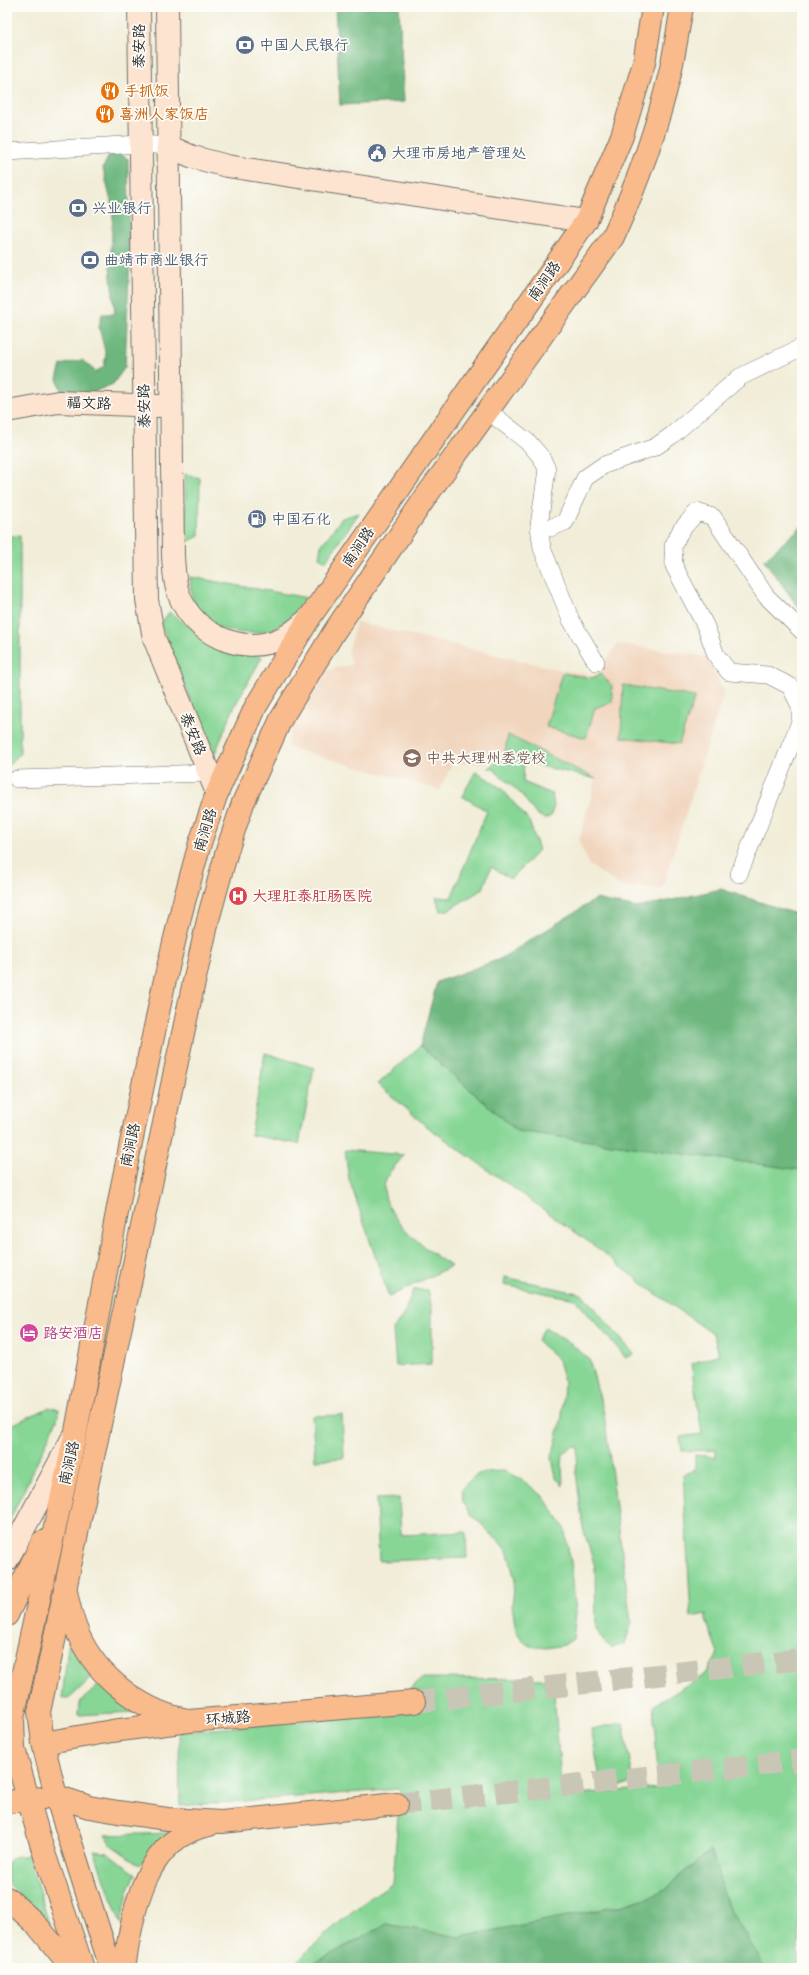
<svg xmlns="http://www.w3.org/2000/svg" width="809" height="1975" font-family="'Comic Neue','LXGW WenKai TC',sans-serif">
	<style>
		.built { fill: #f1d5bd }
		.green { fill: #87d696; stroke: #598060 }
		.forest { fill: #6db77f; stroke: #4c7155 }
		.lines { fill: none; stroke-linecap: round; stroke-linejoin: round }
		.primary-tunnel { stroke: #c9c6b5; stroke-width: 22; stroke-dasharray: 22 11; stroke-linecap: butt }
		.street-casing { stroke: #706f68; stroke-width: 18 }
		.secondary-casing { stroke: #706f68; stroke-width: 24 }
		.primary-casing { stroke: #706f68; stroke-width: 24 }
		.highway-casing { stroke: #706f68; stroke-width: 24 }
		.street { stroke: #fff; stroke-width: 17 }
		.secondary { stroke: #fde4d1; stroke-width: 22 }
		.primary { stroke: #fabb8c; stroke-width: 22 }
		.highway { stroke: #fabb8c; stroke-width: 22 }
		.labels { text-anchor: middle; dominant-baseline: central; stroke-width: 3.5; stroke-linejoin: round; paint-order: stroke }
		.service-label { font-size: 15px; fill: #4e5e75; stroke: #fdfcf7; text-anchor: start }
		.street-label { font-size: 15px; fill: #2b2b2b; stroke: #fdfcf7 }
		.food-label { font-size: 15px; fill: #c56008; stroke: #fdfcf7; text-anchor: start }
		.education-label { font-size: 15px; fill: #785e54; stroke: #fdfcf7; text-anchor: start }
		.health-label { font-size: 15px; fill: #be3a42; stroke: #fdfcf7; text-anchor: start }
		.hotel-label { font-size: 15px; fill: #b23c85; stroke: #fdfcf7; text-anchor: start }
	</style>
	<rect width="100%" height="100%" fill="#fdfcf7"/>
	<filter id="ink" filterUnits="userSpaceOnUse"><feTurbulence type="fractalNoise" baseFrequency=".025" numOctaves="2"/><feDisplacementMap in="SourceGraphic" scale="8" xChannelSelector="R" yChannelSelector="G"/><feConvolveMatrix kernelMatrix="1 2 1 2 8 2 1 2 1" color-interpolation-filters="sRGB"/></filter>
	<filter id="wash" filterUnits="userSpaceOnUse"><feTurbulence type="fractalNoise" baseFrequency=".012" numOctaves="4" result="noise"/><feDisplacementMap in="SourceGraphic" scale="16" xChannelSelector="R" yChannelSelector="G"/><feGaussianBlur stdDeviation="0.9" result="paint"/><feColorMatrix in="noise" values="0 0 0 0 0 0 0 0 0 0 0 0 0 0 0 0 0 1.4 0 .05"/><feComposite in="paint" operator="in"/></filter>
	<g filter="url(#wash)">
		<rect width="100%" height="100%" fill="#f1edd8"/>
		<polygon class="built" points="356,622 552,668 594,676 618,644 708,657 724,693 662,889 622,887 589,865 579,841 596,779 508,736 502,754 490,763 452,763 440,790 287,747 298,703 329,670 352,664 348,653"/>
		<g class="green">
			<polygon points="185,474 200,478 199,536 186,543"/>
			<polygon points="359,513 326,561 319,557 321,546 342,518"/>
			<polygon points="7,536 20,536 20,754 7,766"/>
			<path d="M190,577l118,21c-9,10 -19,22 -31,29 -21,12 -68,6 -80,-17 -6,-10 -6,-22 -7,-33z"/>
			<path d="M169,612c31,23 54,38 93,45l-28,50 -21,51 -52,-134z"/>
			<polygon points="562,673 592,678 601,674 612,686 612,702 595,708 586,738 546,727"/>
			<polygon points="623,685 695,697 679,744 621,737"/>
			<polygon points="508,735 596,779 524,762 523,782 552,794 554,805 551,816 545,819 535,813 522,795 492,768 488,768 504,756"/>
			<polygon points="476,771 502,789 529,821 539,850 511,879 491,867 483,889 448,910 440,911 436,897 451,898 487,811 462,796"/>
			<path d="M420,1046l97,85 285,39v721l-4,73 -5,4h-27l-3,-3 -35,-58 -17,-57 -53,44 -34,11 -164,32 -74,-13 -80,44h-16c33,-31 64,-62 103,-85l7,-94 -220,17 -1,-74 237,-21 -6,-23 13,-10 130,1 9,116 97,-7 -6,-82 53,-32 12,-21 -12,-33v-6l-15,3 -8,-143 12,-4v-15l21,2v-7l-34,1 -2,-14 22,-3 -11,-70 28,-10 -6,-20 -65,-46 -52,-41 -171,-122 -47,-41z"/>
			<polygon points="265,1053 314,1068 299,1144 251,1135"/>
			<path d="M345,1150l59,5c-5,7 -13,14 -17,22 -16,32 41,75 64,89l-62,31 -40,-118z"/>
			<polygon points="505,1277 582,1294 634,1354 626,1358 575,1299 504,1285"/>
			<polygon points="413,1290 428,1290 432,1309 432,1364 396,1366 393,1330 404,1314"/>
			<polygon points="545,1327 575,1347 589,1359 604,1413 631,1623 625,1644 612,1648 604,1642 596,1629 595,1567 583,1528 576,1472 578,1447 572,1446 563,1454 562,1466 563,1486 556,1477 552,1457 562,1417 564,1382 558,1360 537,1340"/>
			<polygon points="48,1408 59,1409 57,1420 7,1526 7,1427"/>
			<polygon points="342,1415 344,1458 315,1460 312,1416"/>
			<path d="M504,1471l17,8 22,17 21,32 7,34 5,51 -3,26 -9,6 -18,3 -15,-2 -8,-5 -7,-10 -4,-26 3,-25 -8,-30 -36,-36 -8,-12 -1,-13c15,-18 19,-17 42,-18z"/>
			<polygon points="399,1498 401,1535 466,1532 467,1558 379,1561 376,1499"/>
			<polygon points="69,1637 93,1676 71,1697 62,1699"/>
			<polygon points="99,1685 134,1712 78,1715 79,1703"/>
			<polygon points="623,1723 634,1783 602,1789 591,1729"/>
			<polygon points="171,1833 140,1865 111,1845 105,1835"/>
			<polygon points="94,1851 108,1853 136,1874 128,1892 121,1924"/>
			<polygon points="28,1855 50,1926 7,1882 7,1862 13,1857"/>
		</g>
		<g class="forest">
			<polygon points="335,7 399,7 404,102 340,105"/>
			<polygon points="110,153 119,153 128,159 130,254 125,367 113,384 81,397 62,392 57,379 61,365 82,360 96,372 104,366 106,355 99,327 102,314 115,314 110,268 113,210 103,168"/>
			<polygon points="802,526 802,612 764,560"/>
			<polygon points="721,889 802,916 802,1170 517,1131 420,1046 437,982 500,959 596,899 637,908"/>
			<polygon points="711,1850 728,1907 766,1968 306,1968 386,1924 460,1937 624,1905 658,1894"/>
		</g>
	</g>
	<g filter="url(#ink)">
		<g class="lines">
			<g class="primary-tunnel">
				<polyline points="414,1702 802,1659"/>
				<polyline points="397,1804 802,1760"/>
			</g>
			<g class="street-casing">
				<g id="street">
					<polyline points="7,152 140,144 168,146"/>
					<polyline points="488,411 529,443 541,457 547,469 539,526 550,528 565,522 585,478 604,465 655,447 671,436 740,377 802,347"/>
					<polyline points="539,526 542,548 571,620 596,662"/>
					<polyline points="17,779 208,773"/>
					<polyline points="739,874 800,722 800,706 790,686 768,675 729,672 716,655 706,627 674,566 673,546 681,530 697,512 713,517 766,596 802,631"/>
				</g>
			</g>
			<g class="secondary-casing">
				<g id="secondary">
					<polyline points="139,7 147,600 154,638 217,793"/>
					<path d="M167,7l6,549c1,13 1,27 6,39 15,39 62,61 101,44 11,-4 20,-13 29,-21"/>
					<polyline points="168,146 193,157 227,166 586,221"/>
					<polyline points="7,411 58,402 159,406"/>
					<polyline points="7,1560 72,1439"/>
				</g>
			</g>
			<g class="primary-casing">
				<g id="primary">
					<path d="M65,1586c3,17 7,34 14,50 18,40 60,73 103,83"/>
					<polyline points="43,1743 112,1731 189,1721 414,1702"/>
					<polyline points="56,1796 89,1807 118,1812 167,1819 222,1822 397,1804"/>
					<path d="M124,1968c9,-55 19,-130 85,-143"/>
				</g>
			</g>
			<g class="highway-casing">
				<g id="highway">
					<polyline points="7,1615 42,1542"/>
					<polyline points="7,1802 43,1798"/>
					<polyline points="7,1898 36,1924 72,1968"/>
					<polyline points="83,1968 42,1847 14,1749 13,1718 76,1431 122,1186 164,984 182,909 200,843 217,793 256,706 310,617 586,221 622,136 644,63 653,7"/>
					<path d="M111,1968l-55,-172 -13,-53 -4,-31 153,-721 17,-75 18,-65 16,-48 38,-84 53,-87 93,-137 186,-258c24,-53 44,-108 57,-164 5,-22 8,-44 12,-66"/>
				</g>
			</g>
			<use href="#street" class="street"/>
			<use href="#secondary" class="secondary"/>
			<use href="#primary" class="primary"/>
			<use href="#highway" class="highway"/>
		</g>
	</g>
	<defs>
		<g id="bank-disc" transform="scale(1)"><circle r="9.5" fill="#5c6f8a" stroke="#fdfcf7"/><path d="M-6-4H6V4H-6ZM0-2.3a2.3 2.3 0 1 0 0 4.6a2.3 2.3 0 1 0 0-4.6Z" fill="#fff"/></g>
		<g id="restaurant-disc" transform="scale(1)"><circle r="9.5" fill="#e8710a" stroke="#fdfcf7"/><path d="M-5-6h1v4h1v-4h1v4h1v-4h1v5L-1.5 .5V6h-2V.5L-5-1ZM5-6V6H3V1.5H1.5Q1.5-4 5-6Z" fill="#fff"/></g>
		<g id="civic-disc" transform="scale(1)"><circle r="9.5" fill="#5c6f8a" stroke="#fdfcf7"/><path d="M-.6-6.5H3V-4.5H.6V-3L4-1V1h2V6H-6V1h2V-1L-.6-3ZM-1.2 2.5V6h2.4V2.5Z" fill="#fff"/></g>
		<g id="fuel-disc" transform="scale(1)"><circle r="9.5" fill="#5c6f8a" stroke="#fdfcf7"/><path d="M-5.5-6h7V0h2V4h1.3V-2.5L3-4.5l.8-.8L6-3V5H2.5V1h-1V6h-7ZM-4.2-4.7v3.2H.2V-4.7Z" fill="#fff"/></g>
		<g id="university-disc" transform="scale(1)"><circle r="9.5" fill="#8d6e63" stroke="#fdfcf7"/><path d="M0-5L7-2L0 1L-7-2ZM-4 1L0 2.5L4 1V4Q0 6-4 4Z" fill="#fff"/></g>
		<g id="hospital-disc" transform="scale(1)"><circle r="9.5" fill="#e0444e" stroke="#fdfcf7"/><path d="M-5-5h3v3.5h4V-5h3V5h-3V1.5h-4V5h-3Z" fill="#fff"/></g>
		<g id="hotel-disc" transform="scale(1)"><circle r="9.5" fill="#d1479c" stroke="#fdfcf7"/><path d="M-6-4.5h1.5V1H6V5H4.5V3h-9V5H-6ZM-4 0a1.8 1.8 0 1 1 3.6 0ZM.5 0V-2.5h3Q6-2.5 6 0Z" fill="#fff"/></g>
	</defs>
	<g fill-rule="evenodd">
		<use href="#bank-disc" x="245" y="45"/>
		<use href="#restaurant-disc" x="110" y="91"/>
		<use href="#restaurant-disc" x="105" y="114"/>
		<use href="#civic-disc" x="377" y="153"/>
		<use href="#bank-disc" x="78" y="208"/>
		<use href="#bank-disc" x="90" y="260"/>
		<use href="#fuel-disc" x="257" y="519"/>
		<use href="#university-disc" x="412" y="758"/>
		<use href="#hospital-disc" x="238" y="896"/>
		<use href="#hotel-disc" x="29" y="1333"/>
	</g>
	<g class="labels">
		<g class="service-label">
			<text x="259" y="45">中国人民银行</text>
			<text x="391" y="153">大理市房地产管理处</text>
			<text x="92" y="208">兴业银行</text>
			<text x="104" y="260">曲靖市商业银行</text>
			<text x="271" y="519">中国石化</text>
		</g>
		<g class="street-label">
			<text transform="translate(139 46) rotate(-90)">泰安路</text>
			<text transform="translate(544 281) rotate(-55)">南涧路</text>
			<text transform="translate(89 403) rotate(2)">福文路</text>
			<text transform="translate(144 406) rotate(-91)">泰安路</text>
			<text transform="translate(358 547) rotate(-56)">南涧路</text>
			<text transform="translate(193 734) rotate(68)">泰安路</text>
			<text transform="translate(205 830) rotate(-73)">南涧路</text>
			<text transform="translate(130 1145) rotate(-78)">南涧路</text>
			<text transform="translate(69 1463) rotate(-77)">南涧路</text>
			<text transform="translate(228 1718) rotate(-5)">环城路</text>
		</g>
		<g class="food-label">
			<text x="124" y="91">手抓饭</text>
			<text x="119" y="114">喜洲人家饭店</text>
		</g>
		<g class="education-label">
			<text x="426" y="758">中共大理州委党校</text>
		</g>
		<g class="health-label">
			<text x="252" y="896">大理肛泰肛肠医院</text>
		</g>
		<g class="hotel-label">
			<text x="43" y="1333">路安酒店</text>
		</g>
	</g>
	<rect width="809" height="1975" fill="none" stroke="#fdfcf7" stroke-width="24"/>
</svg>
